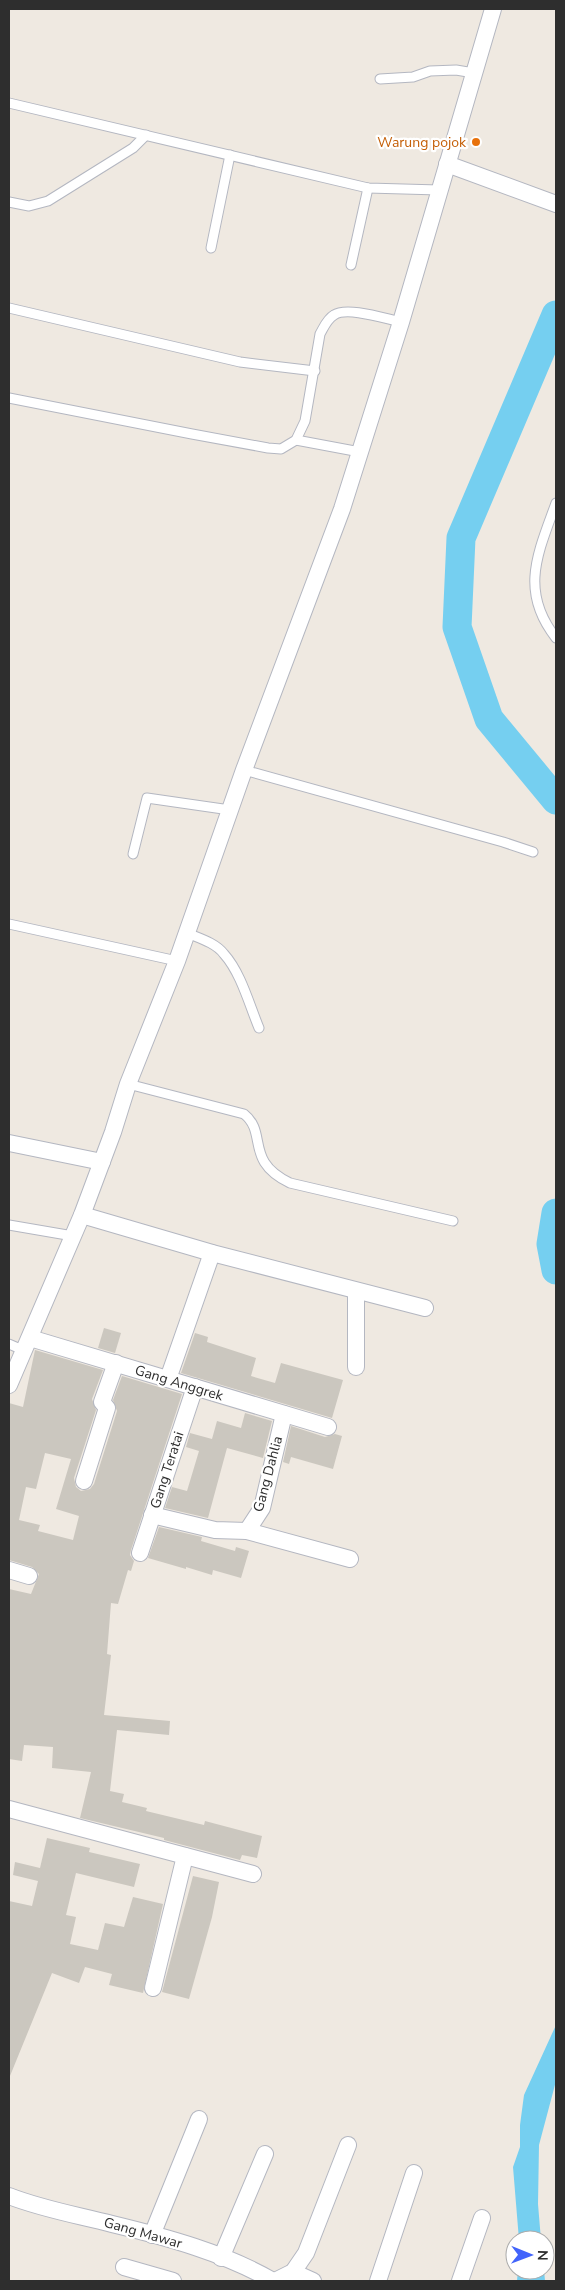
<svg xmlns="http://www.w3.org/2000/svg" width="565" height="2290" font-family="'Nunito Sans',sans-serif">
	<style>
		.water { fill: #75cff0 }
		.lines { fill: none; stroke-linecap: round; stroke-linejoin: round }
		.river { stroke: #75cff0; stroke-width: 29 }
		.building { fill: #cbc7bf; fill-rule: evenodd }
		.service-casing { stroke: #b4b7c1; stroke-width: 11 }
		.minor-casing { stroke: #b4b7c1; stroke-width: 18 }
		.service { stroke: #fff; stroke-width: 9 }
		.minor { stroke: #fff; stroke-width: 16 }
		.food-dot { fill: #e8710a; stroke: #fff; stroke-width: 2 }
		.labels { text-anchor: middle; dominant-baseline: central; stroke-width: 4.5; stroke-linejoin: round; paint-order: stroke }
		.food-label { font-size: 14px; fill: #c56008; stroke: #fff; text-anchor: end }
		.street-label { font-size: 14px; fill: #2e2e2e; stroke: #fff }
	</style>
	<rect width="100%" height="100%" fill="#efe9e1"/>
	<g class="water">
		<polygon points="556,2025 556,2081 539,2145 538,2204 541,2240 519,2240 513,2167 520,2147 520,2125 524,2095"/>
		<polygon points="518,2270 544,2270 545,2281 517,2281"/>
	</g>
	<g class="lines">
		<g class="river">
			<polyline points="556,315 461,538 457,627 489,719 556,800"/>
			<polyline points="556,1213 551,1244 556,1270"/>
		</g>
	</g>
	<g class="building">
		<polygon points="104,1328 121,1333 115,1353 98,1348"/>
		<polygon points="195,1333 208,1337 207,1342 256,1358 251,1376 275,1383 281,1363 343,1380 332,1418 181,1373"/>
		<path d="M35,1350l68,20 -11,29 4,11 -22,68 2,9 5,4 9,-2 4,-5 23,-73 -4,-11 9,-24 60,18 -51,156 -1,5 4,6 -3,10 -3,-1 -10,34 -7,-1 -4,51 4,1 -7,60 66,6 -1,14 -52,-5 -7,61 14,3 -2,8 25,6 -1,3 58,14 1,-4 57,15 -5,22 -15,-3 -2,5 -76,-20v-2l-84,-20 11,-46 -39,-4 1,-21 -29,-2 -2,16 -13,-2v-170l22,5 8,-20 -7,-7 -23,-7v-157l14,4zM45,1453l26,6 -15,50 23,7 -6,24 -35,-9 2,-6 -21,-5 7,-33 10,2z"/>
		<polygon points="245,1413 272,1421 263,1458 227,1448 208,1518 165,1508 172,1487 187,1491 199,1451 186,1447 190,1433 212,1439 217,1421 241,1428"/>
		<polygon points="291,1426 325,1437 335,1434 342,1436 333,1469 291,1457 289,1464 283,1462"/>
		<polygon points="159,1527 202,1537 201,1541 235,1551 236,1547 249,1551 241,1578 213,1570 212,1575 186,1567 186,1569 148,1558"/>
		<polygon points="47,1838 90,1848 89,1852 140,1864 134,1887 76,1873 66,1915 76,1917 70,1944 98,1950 105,1923 124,1927 133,1897 163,1904 143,1993 109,1985 112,1974 85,1967 79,1983 52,1973 10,2076 9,1901 32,1906 38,1881 13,1875 15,1862 40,1868"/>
		<polygon points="193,1876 219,1882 212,1917 189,1999 162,1992"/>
	</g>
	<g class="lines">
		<g class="service-casing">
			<g id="service">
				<polyline points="380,79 413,77 430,71 456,70 474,73"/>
				<polyline points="9,103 368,188 439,190"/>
				<polyline points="9,202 29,206 48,201 133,148 146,135"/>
				<polyline points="211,248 230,155"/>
				<polyline points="351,265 368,188"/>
				<polyline points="9,308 240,362 315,371"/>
				<path d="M9,398l183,36 76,14 13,1 15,-9 9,-19 15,-87c4,-7 7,-15 14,-19 13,-9 52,4 67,7"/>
				<polyline points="296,440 360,452"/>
				<path d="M556,503c-18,50 -37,88 0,135"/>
				<polyline points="244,770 503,842 533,852"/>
				<polyline points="133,854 147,798 230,810"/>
				<polyline points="9,924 177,961"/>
				<path d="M187,933c12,5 29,10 37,21 17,19 25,50 35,74"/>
				<path d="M128,1084l116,30c24,19 0,47 46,69l163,38"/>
				<polyline points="9,1225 73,1236"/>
				<polyline points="9,1344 25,1351"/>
			</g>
		</g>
		<g class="minor-casing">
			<g id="minor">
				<polyline points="447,164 556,204"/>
				<polyline points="9,1143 102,1162"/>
				<polyline points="82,1215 212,1253 425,1308"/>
				<polyline points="356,1291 356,1367"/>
				<polyline points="30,1338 328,1427"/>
				<polyline points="168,1379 212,1253"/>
				<polyline points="9,1385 82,1215 113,1132 128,1084 177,961 244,770 342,509 401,322 493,9"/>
				<polyline points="84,1481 107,1408 102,1402 116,1363"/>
				<polyline points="152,1515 215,1530 247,1531 350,1559"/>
				<polyline points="247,1531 262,1508 284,1414"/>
				<polyline points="140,1553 195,1387"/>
				<polyline points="9,1570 29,1576"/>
				<polyline points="9,1809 253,1874"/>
				<polyline points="153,1988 185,1856"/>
				<path d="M9,2196c33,13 68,19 103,28 54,13 113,29 161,57"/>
				<polyline points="152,2235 199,2119"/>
				<polyline points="221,2258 265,2154"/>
				<polyline points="124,2267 173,2281"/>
				<polyline points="293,2272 313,2281"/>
				<polyline points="275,2281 293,2272 306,2253 348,2145"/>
				<polyline points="378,2281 414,2173"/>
				<polyline points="460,2281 482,2218"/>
			</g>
		</g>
		<use href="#service" class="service"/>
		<use href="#minor" class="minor"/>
	</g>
	<circle class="food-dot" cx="476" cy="142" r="5"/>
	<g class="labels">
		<g class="food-label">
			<text x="466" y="142">Warung pojok</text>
		</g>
		<g class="street-label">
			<text transform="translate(179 1383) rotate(17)">Gang Anggrek</text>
			<text transform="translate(167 1470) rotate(-72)">Gang Teratai</text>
			<text transform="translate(268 1474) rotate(-75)">Gang Dahlia</text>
			<text transform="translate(143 2233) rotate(16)">Gang Mawar</text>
		</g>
	</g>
	<rect width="565" height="2290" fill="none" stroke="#2e2e2e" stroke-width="20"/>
	<g transform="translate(530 2255) rotate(91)"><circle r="24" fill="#ffffff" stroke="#ababab"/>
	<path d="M0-4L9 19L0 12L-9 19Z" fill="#4264fb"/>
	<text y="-8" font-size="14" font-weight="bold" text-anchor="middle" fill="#2e2e2e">N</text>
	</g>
</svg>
